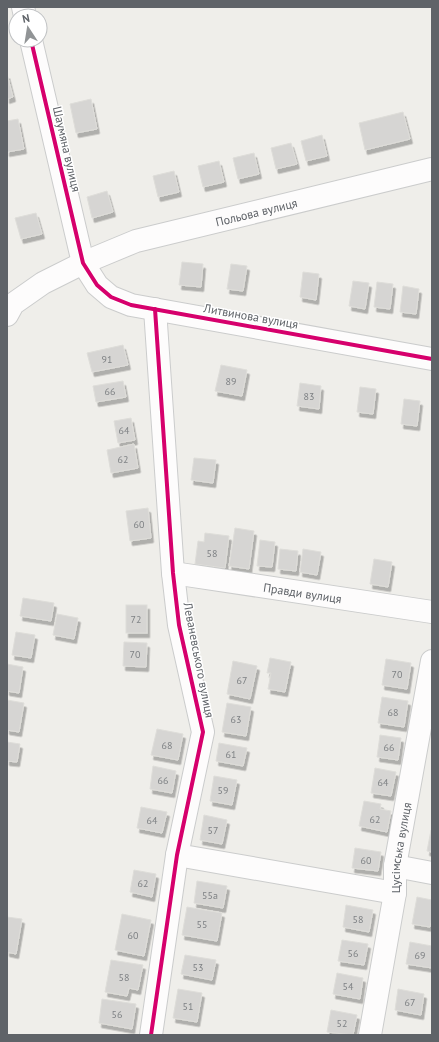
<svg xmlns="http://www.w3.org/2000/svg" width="439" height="1042" font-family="'PT Sans',sans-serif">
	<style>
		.building { fill: #d6d5d3; stroke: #deddd9; filter: url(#shadow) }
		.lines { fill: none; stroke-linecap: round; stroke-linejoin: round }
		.minor-casing { stroke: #cbcccc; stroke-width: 24 }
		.minor { stroke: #fdfcfc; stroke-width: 22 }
		.cycleway-casing { stroke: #fff; stroke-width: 6 }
		.cycleway { stroke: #d6006c; stroke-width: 4 }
		.labels { text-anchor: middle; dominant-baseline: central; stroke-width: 3; stroke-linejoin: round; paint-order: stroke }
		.number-label { font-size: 10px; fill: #7e8184 }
		.street-label { font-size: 12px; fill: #5f6368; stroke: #fff }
	</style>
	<defs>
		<filter id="shadow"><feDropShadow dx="2.5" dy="4.5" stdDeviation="0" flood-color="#0004"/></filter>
	</defs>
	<rect width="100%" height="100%" fill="#efeeea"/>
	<g class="building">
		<polygon points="7,74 13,97 7,99"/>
		<polygon points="91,99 97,129 76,133 70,104"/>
		<polygon points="403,112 410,139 365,150 359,123"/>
		<polygon points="18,119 24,149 7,152 7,121"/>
		<polygon points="322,135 327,156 306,161 301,141"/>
		<polygon points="291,143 297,164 276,169 271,148"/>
		<polygon points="254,153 259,174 238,179 233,158"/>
		<polygon points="219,161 224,182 203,187 198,166"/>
		<polygon points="174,171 179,192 158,197 153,176"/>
		<polygon points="107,191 113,212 92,218 87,197"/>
		<polygon points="36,213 42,234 21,239 15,218"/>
		<polygon points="182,262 203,264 201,287 179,285"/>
		<polygon points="231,264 247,266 243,291 227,289"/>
		<polygon points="303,272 319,274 316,300 300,297"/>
		<polygon points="353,281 369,283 365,309 349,306"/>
		<polygon points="377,282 393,284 390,309 374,307"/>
		<polygon points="403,286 419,289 416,314 400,312"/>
		<polygon points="123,345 128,365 92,372 87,353"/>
		<polygon points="221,365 247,370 242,396 215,391"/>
		<polygon points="123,381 126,397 96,402 93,386"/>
		<polygon points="300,383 321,386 319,409 297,406"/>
		<polygon points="360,387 376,389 373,414 357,412"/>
		<polygon points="404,399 420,401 417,426 401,424"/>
		<polygon points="131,418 135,440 118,443 114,421"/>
		<polygon points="134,444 138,468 111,473 107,450"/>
		<polygon points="194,458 216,460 213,483 191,480"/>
		<polygon points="148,508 151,538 130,541 126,511"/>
		<polygon points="235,528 254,531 249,569 229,566"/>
		<polygon points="205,533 229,536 225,568 195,564 198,541 204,542"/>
		<polygon points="260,540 275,542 272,567 257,566"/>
		<polygon points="280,549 298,551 296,571 278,569"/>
		<polygon points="303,549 321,552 317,575 300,572"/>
		<polygon points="374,559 392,562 388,587 370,584"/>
		<polygon points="23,598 54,603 51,621 20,616"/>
		<rect x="126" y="605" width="21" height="28"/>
		<polygon points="57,614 78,618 74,639 53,635"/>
		<polygon points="16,632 35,635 31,658 12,655"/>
		<polygon points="124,642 147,643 146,667 123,666"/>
		<polygon points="270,658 291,662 285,692 268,689 271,673 267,673"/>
		<polygon points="386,659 411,663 407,689 382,685"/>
		<polygon points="233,661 257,666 250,699 227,694"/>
		<polygon points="7,664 23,667 19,693 7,691"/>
		<polygon points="382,697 408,701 404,727 378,723"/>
		<polygon points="7,700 24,703 19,732 7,730"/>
		<polygon points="227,703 251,707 246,736 222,732"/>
		<polygon points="157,729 183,734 178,760 151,755"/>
		<polygon points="380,735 401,738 398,760 377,757"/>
		<polygon points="7,742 20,744 17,762 7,761"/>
		<polygon points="219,743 247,748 243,766 216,761"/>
		<polygon points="153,766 176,771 172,793 150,789"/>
		<polygon points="375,768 396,772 391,796 371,793"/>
		<polygon points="214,776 237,780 232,805 210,801"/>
		<polygon points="364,801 381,804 380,809 391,811 387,832 359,826"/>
		<polygon points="141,807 167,812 162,833 137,828"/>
		<polygon points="204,815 227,820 222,844 200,840"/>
		<polygon points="431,830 432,830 432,852 427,851"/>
		<polygon points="355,848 381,852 378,871 352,868"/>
		<polygon points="134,870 156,874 152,897 130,892"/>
		<polygon points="197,881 227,886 223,908 194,903"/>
		<polygon points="417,897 432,900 432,918 430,927 412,924"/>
		<polygon points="346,905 373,910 369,932 343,927"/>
		<polygon points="187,907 222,913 217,941 182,935"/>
		<polygon points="122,914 151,920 144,956 115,950"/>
		<polygon points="7,917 22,919 16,954 7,952"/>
		<polygon points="342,940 368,944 364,965 338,961"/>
		<polygon points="410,942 432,946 432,968 406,964"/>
		<polygon points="185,955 216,960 212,980 181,974"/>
		<polygon points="111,960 143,965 138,990 129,988 127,996 105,992"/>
		<polygon points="337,973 363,978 360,999 333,994"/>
		<polygon points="178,989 202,993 197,1022 173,1018"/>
		<polygon points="398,989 424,994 421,1015 395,1010"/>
		<polygon points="102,999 136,1004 132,1029 99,1023"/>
		<polygon points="331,1010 357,1015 353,1035 327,1032"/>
	</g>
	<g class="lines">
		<g class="minor-casing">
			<g id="minor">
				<polyline points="23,7 25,16"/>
				<polyline points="31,40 83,263 97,285 111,297 131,305 432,359"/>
				<path id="s1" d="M7,315l6,-11 30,-21 40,-20 53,-22 296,-72"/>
				<path id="s2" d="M173,573l259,39"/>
				<polyline points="177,855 395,893"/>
				<polyline points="395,866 432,873"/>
				<polyline points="151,1035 177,855 203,732 179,625 173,573 155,309"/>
				<path id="s3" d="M370,1035l25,-142v-27l37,-205"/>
			</g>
		</g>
		<use href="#minor" class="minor"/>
		<g class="cycleway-casing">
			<g id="cycleway">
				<polyline points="31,40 83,263 97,285 111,297 131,305 432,359"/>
				<polyline points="151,1035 177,855 203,732 179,625 173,573 155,309"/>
			</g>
		</g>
		<use href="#cycleway" class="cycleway"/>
	</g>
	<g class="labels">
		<g class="number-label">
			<text x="107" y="359">91</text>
			<text x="231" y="381">89</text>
			<text x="110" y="391">66</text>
			<text x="309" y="396">83</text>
			<text x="124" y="430">64</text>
			<text x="123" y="459">62</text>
			<text x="139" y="524">60</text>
			<text x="212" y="553">58</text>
			<text x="136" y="619">72</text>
			<text x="135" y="654">70</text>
			<text x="397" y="674">70</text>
			<text x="242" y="680">67</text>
			<text x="393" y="712">68</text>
			<text x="236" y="719">63</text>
			<text x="167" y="745">68</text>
			<text x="389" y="747">66</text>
			<text x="231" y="754">61</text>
			<text x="163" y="780">66</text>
			<text x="383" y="782">64</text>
			<text x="223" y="790">59</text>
			<text x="375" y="819">62</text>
			<text x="152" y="820">64</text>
			<text x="213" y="830">57</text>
			<text x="366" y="860">60</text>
			<text x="143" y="883">62</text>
			<text x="210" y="895">55а</text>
			<text x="358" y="919">58</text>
			<text x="202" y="924">55</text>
			<text x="133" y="935">60</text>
			<text x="353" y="953">56</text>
			<text x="420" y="955">69</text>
			<text x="198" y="967">53</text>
			<text x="124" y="977">58</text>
			<text x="348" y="986">54</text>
			<text x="410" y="1002">67</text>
			<text x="188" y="1006">51</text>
			<text x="117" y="1014">56</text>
			<text x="342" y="1023">52</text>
		</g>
		<g class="street-label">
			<text transform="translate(67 149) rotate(77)">Шаумяна вулиця</text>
			<text stroke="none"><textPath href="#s1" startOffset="275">Польова вулиця</textPath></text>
			<text transform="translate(251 316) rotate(10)">Литвинова вулиця</text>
			<text stroke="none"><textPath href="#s2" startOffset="131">Правди вулиця</textPath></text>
			<text transform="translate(199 660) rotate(79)">Леваневського вулиця</text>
			<text stroke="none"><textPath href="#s3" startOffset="190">Цусімська вулиця</textPath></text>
		</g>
	</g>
	<rect width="439" height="1042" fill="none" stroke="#5f6368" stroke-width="16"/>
	<g transform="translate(28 28) rotate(348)"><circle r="19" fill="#ffffff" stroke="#bfc1c3"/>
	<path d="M0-3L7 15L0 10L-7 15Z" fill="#919496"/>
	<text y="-6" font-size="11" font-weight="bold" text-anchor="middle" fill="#5f6368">N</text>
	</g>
</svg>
